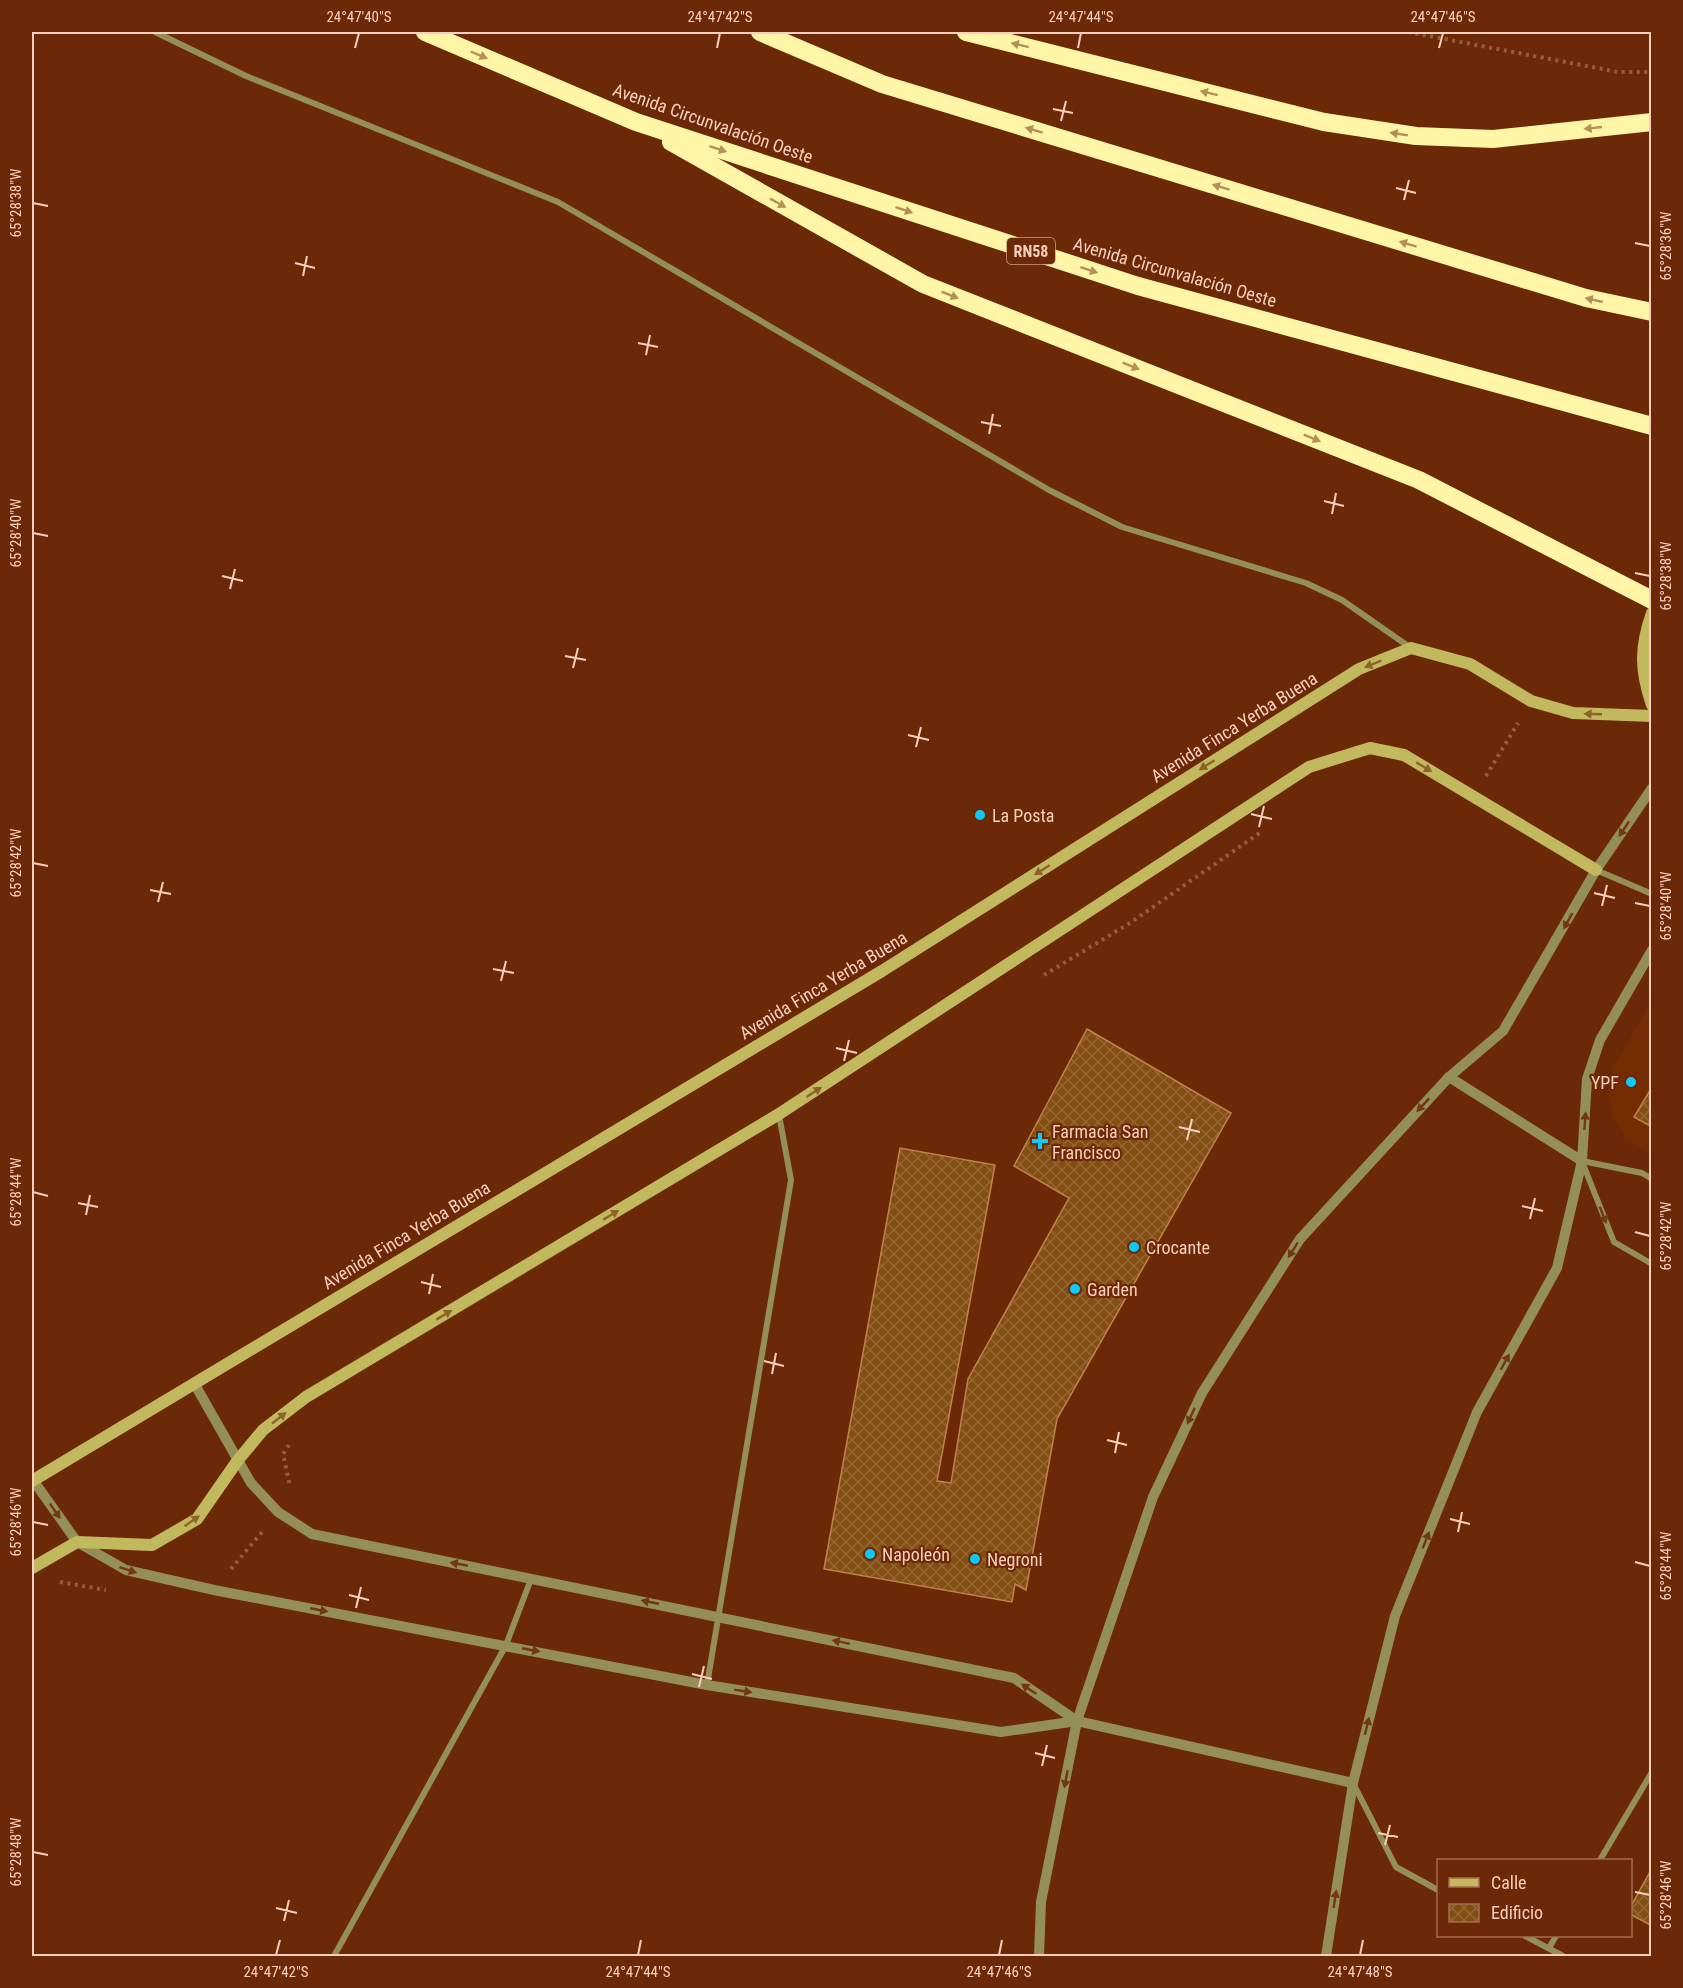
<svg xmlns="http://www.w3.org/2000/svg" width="1683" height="1988" font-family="'Roboto Condensed',sans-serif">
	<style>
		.built { fill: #762c03 }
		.building { fill: url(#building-cross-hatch); stroke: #c0844b; stroke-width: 1.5 }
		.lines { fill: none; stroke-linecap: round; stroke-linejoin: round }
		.path { stroke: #975c3f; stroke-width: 4; stroke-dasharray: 3 4.5; stroke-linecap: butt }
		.minor { stroke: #948e57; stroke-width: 6 }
		.tertiary { stroke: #948e57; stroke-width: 10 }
		.secondary { stroke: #c2b95e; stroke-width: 12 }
		.motorway { stroke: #fef6a6; stroke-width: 18 }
		.oneway { fill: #b59056 }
		.oneway2 { fill: #8e632a }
		.oneway3 { fill: #723813 }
		.ticks { fill: none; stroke: #f8cfbe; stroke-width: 2 }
		.poi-dot { fill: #0dcafa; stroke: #6c2907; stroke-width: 2 }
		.labels { text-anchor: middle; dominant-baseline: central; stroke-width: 4.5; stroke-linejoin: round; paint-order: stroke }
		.shield { fill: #6c2907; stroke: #ce9d87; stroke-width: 1.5 }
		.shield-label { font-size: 16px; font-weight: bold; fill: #f8cfbe }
		.street-label { font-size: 18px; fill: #f8cfbe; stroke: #6c2907 }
		.poi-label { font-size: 18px; fill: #f8cfbe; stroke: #6c2907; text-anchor: start }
		.neatline { fill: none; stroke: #f8cfbe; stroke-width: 2 }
		.ticks-label { font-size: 15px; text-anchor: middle; fill: #f8cfbe }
	</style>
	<defs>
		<pattern id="building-cross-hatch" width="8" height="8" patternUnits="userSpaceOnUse" patternTransform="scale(1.5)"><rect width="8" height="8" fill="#834e12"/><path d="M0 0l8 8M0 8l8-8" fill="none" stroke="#956633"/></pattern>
	</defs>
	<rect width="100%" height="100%" fill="#6c2907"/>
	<polygon class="built" points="1651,1002 1651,1154 1628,1141 1614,1119 1609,1096 1613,1068"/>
	<g class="building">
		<polygon points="1087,1029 1231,1113 1057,1419 1026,1590 1015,1584 1012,1602 824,1569 900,1148 995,1165 937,1481 951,1483 968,1379 1069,1198 1014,1166"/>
		<polygon points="1652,1087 1652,1127 1634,1117"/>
		<polygon points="1652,1868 1652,1926 1630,1914 1630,1908"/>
	</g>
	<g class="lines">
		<g class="path">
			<polyline points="1408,32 1618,72 1652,72"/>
			<polyline points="1486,776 1518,723"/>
			<polyline points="1044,975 1130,923 1261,832"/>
			<polyline points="289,1445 283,1454 290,1486"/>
			<polyline points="231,1569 263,1531"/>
			<polyline points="60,1582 106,1590"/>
		</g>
		<g class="minor">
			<polyline points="155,32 246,76 558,202 1049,490 1122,527 1306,583 1342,600 1411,648"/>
			<polyline points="1596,870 1652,894"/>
			<polyline points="1582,1161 1642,1173 1652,1179"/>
			<polyline points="1583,1164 1614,1242 1652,1264"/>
			<polyline points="707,1685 791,1180 779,1115"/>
			<polyline points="1354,1785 1396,1867 1438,1890"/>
			<polyline points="1600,1860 1652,1772"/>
			<polyline points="1525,1936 1563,1956"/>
			<polyline points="1549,1948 1556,1936"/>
			<polyline points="334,1956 506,1645 531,1579"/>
		</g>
		<g class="tertiary">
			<polyline points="1449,1077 1582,1161"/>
			<polyline points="194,1383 251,1483 278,1512 312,1534 1014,1678 1077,1721"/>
			<polyline points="33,1480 77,1542 126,1570 214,1590 707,1685 1001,1732 1077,1721 1353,1783"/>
			<polyline points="1039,1956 1041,1902 1077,1721 1153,1497 1202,1393 1300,1239 1449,1077 1503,1031 1596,870 1652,788"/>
			<polyline points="1326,1956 1353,1783 1395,1616 1477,1412 1557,1268 1582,1161 1587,1079 1600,1040 1652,950"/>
		</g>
		<g class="secondary">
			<path d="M1652,613c-12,34 -12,57 0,92"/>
			<polyline points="32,1481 882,971 1359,669 1411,648 1470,664 1531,701 1573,713 1652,716"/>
			<polyline points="32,1568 77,1542 152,1545 197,1519 238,1460 263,1430 306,1397 779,1114 1309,767 1370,748 1404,755 1596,870"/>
		</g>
		<g class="motorway">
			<polyline points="425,32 636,122 1138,286 1652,426"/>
			<polyline points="760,32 882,84 1586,298 1652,312"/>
			<polyline points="966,32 1324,122 1416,136 1493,139 1652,122"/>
			<polyline points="671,142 923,284 1419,480 1652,600"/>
		</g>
	</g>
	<defs><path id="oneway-solid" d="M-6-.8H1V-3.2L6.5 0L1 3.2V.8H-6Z" transform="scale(1.5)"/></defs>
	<g class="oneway">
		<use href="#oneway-solid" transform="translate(1020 45) rotate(-166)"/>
		<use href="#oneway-solid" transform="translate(479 55) rotate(23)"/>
		<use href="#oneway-solid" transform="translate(1209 93) rotate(-166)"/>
		<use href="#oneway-solid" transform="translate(1593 128) rotate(174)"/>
		<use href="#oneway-solid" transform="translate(1034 130) rotate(-163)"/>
		<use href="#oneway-solid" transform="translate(1399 134) rotate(-171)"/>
		<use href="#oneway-solid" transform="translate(718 149) rotate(18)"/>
		<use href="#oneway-solid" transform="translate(1221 187) rotate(-163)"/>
		<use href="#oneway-solid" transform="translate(778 203) rotate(29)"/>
		<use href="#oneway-solid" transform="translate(904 210) rotate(18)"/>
		<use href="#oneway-solid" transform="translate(1408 244) rotate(-163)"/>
		<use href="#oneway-solid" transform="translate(1089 270) rotate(18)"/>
		<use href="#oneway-solid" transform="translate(950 295) rotate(22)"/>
		<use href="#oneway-solid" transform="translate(1594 300) rotate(-167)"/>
		<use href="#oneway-solid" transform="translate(1131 366) rotate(22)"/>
		<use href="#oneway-solid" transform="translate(1312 438) rotate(22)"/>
	</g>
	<g class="oneway2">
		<use href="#oneway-solid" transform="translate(1373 664) rotate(158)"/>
		<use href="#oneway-solid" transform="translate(1593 714) rotate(-178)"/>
		<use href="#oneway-solid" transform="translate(1207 765) rotate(148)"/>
		<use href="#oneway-solid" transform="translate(1424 767) rotate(31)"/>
		<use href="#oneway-solid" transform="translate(1042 870) rotate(148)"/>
		<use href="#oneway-solid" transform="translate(814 1092) rotate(-33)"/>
		<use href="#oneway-solid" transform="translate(611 1215) rotate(-31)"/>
		<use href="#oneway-solid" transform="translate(444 1315) rotate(-31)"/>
		<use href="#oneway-solid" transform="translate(279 1418) rotate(-38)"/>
		<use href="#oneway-solid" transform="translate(192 1521) rotate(-35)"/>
	</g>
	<g class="oneway3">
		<use href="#oneway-solid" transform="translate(1624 829) rotate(124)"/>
		<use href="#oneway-solid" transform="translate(1568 921) rotate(119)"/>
		<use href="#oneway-solid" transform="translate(1423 1105) rotate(133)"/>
		<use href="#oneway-solid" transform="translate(1585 1121) rotate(-86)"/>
		<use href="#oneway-solid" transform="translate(1603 1215) rotate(69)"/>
		<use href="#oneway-solid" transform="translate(1293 1250) rotate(122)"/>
		<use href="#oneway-solid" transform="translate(1505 1362) rotate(-61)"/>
		<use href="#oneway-solid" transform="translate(1191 1416) rotate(115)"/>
		<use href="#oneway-solid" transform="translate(55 1511) rotate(55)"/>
		<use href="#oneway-solid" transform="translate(1426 1540) rotate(-68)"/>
		<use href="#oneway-solid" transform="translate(459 1564) rotate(-169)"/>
		<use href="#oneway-solid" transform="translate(128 1570) rotate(18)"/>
		<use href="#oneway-solid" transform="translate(650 1602) rotate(-169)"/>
		<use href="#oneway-solid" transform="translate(319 1610) rotate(11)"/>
		<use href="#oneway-solid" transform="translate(841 1642) rotate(-168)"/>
		<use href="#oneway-solid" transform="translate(531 1650) rotate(11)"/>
		<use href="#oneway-solid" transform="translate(1029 1689) rotate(-146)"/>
		<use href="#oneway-solid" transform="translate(743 1691) rotate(9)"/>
		<use href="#oneway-solid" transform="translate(1367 1726) rotate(-76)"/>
		<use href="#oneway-solid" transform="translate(1066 1779) rotate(101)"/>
		<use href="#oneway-solid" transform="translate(1335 1899) rotate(-81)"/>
	</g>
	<path class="ticks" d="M355,48l4,-15M717,48l3,-15M1078,48l3,-15M1439,48l4,-15M1053,109l20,4M1061,121l5,-20M1396,188l20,5M1404,200l5,-20M33,203l15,3M1635,243l15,3M295,263l20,5M303,276l4,-20M638,343l20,4M646,355l4,-20M981,422l20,4M989,434l4,-20M1324,501l20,5M1332,514l4,-21M33,533l15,3M1635,573l15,3M222,576l21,5M230,589l5,-20M565,656l21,4M573,668l5,-20M908,735l21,5M916,747l5,-20M1251,814l21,5M1259,827l5,-21M33,863l15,3M150,890l21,4M1594,893l21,5M158,902l5,-20M1635,903l15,3M1602,906l5,-21M493,969l21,4M501,981l5,-20M836,1048l21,5M844,1061l5,-21M1179,1127l21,5M1187,1140l5,-21M33,1192l15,4M78,1203l20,4M1522,1206l21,5M86,1215l4,-20M1530,1219l5,-21M1635,1232l15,4M421,1282l20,5M429,1294l4,-20M764,1361l20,5M772,1374l4,-21M1107,1440l20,5M1115,1453l4,-21M1450,1519l20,5M33,1522l15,3M1458,1532l4,-20M1635,1562l15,4M349,1595l20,5M356,1608l5,-21M692,1674l20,5M699,1687l5,-21M1035,1753l20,5M1042,1766l5,-21M1378,1833l20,4M1385,1845l5,-20M33,1852l15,3M1635,1892l15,3M276,1908l21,5M284,1921l5,-21M276,1955l4,-15M638,1955l3,-15M999,1955l3,-15M1360,1955l3,-15"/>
	<g class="poi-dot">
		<circle cx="980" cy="815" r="6"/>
		<circle cx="1631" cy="1082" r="6"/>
		<path d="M1037 1132h6v6h6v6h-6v6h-6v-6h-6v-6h6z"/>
		<circle cx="1134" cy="1247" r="6"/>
		<circle cx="1075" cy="1289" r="6"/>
		<circle cx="870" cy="1554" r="6"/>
		<circle cx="975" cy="1559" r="6"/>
	</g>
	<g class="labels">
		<rect class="shield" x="1007" y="238" width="48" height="26" rx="4.5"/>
		<g class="shield-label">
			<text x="1031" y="251">RN58</text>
		</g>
		<g class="street-label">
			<text transform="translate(713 123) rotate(19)">Avenida Circunvalación Oeste</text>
			<text transform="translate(1175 272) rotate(16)">Avenida Circunvalación Oeste</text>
			<text transform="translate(1234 727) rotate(-32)">Avenida Finca Yerba Buena</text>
			<text transform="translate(823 985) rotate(-31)">Avenida Finca Yerba Buena</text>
			<text transform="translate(406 1235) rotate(-31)">Avenida Finca Yerba Buena</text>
		</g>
		<g class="poi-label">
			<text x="992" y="815">La Posta</text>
			<text x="1619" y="1082" text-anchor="end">YPF</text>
			<text x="1052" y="1131">Farmacia San<tspan x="1052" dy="21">Francisco</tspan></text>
			<text x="1146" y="1247">Crocante</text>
			<text x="1087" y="1289">Garden</text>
			<text x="882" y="1554">Napoleón</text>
			<text x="987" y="1559">Negroni</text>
		</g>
	</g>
	<rect width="1683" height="1988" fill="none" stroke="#6c2907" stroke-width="66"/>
	<rect x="1437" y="1859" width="195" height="78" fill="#6c2907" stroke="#a46b50" stroke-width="1.5"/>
	<rect x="1449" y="1878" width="30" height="9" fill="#c2b95e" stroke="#a46b50" stroke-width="1.5"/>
	<text x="1491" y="1889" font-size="18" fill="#f8cfbe">Calle</text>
	<rect x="1449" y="1904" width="30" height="18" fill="url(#building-cross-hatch)" stroke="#a46b50" stroke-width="1.5"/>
	<text x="1491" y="1919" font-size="18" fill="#f8cfbe">Edificio</text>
	<rect x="33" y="33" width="1617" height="1922" class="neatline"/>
	<g class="ticks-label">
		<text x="359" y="22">24°47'40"S</text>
		<text x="720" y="22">24°47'42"S</text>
		<text x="1081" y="22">24°47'44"S</text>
		<text x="1443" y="22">24°47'46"S</text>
		<text transform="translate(16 203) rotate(-90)" y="5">65°28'38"W</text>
		<text transform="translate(1666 246) rotate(-90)" y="5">65°28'36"W</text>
		<text transform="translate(16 533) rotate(-90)" y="5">65°28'40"W</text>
		<text transform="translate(1666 576) rotate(-90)" y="5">65°28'38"W</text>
		<text transform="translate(16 863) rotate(-90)" y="5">65°28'42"W</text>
		<text transform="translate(1666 906) rotate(-90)" y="5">65°28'40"W</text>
		<text transform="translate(16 1192) rotate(-90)" y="5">65°28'44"W</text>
		<text transform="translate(1666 1236) rotate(-90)" y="5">65°28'42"W</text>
		<text transform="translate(16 1522) rotate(-90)" y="5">65°28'46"W</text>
		<text transform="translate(1666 1566) rotate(-90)" y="5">65°28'44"W</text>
		<text transform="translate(16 1852) rotate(-90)" y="5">65°28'48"W</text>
		<text transform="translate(1666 1895) rotate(-90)" y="5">65°28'46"W</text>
		<text x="276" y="1977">24°47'42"S</text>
		<text x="638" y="1977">24°47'44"S</text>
		<text x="999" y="1977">24°47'46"S</text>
		<text x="1360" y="1977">24°47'48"S</text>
	</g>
</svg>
